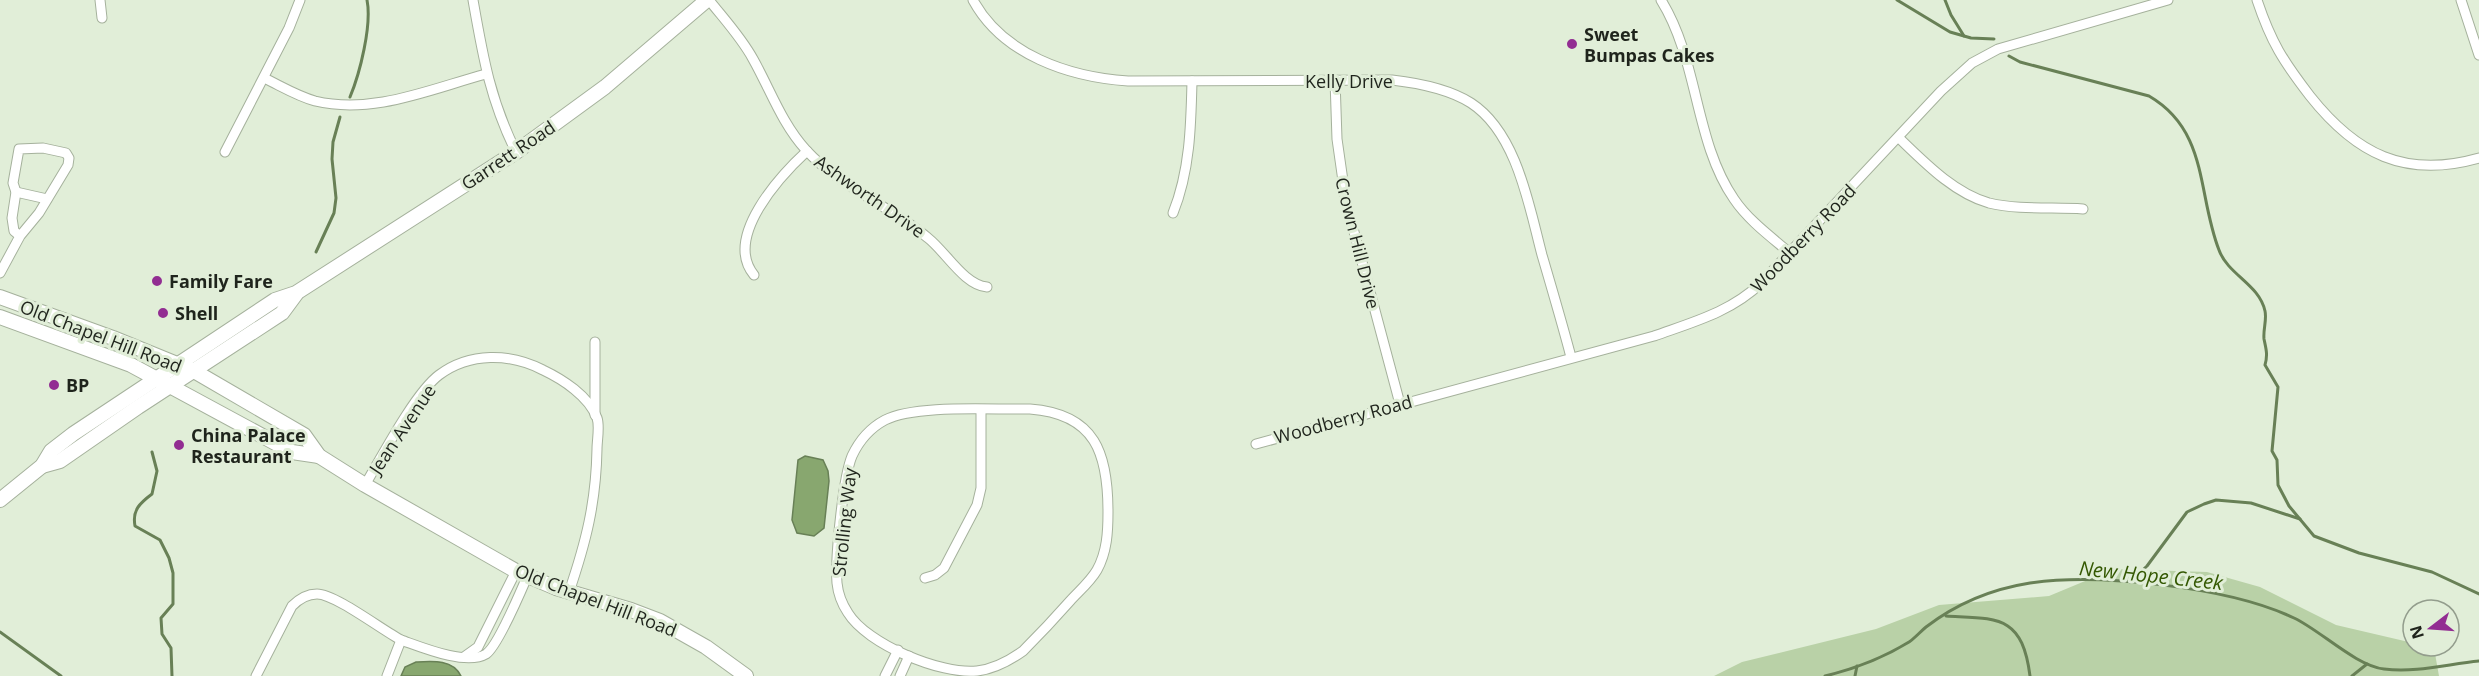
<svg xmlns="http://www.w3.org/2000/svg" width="2479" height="676" font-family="'Open Sans',sans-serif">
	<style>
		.green { fill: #b9d1a7 }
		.water { fill: #88a76f; stroke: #688056; stroke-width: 1.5 }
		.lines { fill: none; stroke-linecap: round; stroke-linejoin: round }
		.stream { stroke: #688056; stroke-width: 3 }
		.street-casing { stroke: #a5b19c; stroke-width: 11 }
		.secondary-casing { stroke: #a5b19c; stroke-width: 16 }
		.street { stroke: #fff; stroke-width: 9 }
		.secondary { stroke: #fff; stroke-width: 14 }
		.poi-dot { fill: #922d92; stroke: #e1eed8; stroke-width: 2 }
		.labels { text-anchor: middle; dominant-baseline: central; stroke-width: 6; stroke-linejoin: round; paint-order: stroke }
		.poi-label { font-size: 18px; font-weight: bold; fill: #1f241c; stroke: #e1eed8; text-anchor: start }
		.street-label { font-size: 18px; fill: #1f241c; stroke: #e1eed8 }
		.water-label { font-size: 20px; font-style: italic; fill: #345802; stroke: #e1eed8 }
	</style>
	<rect width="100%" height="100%" fill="#e1eed8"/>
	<polygon class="green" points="2114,569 2207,572 2260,587 2336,625 2413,643 2413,646 2434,648 2439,676 1714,676 1742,662 1876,629 1939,605 2049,596"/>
	<g class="water">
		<polygon points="805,456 823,460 828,471 829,481 824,528 814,536 797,533 792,520 798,460"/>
		<path d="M416,662c16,-1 37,-3 45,14h-60l4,-9z"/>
	</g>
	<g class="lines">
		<g class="stream">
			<polyline points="1897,0 1950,32 1971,38 1994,39"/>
			<polyline points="1945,0 1951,15 1964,36"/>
			<path d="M2009,56l11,6 129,34c60,35 48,98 70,154 9,25 40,34 46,61 2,9 -2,18 -1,28 2,10 4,15 1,26l13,22 -6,64 5,9 1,25 11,21 25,30 45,17 73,19 47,22"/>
			<path d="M350,97c10,-24 22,-72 17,-97"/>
			<polyline points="316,252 334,213 336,198 332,159 333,142 340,117"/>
			<path d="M152,452l5,19 -5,23c-12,9 -20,16 -17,32l25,14 9,18 4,15v31l-12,14 1,16 9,14 1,28"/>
			<polyline points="2130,582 2147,566 2187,512 2204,504 2216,500 2251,503 2300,519"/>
			<path d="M1946,616c51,3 76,-2 84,60"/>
			<polyline points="0,632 61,676"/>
			<path d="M1825,676c29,-7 58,-18 84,-34 6,-4 11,-10 17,-15 30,-23 66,-38 104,-44 70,-10 199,4 264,35 26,12 62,48 90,51 32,4 64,-5 95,-8"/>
			<polyline points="1855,676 1857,666"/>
			<polyline points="2352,676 2367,664"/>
		</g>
		<g class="street-casing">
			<g id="street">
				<polyline points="100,0 102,18"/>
				<path d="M473,0c10,57 17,99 43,152"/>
				<path d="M709,0c15,19 32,37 44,59 17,30 29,65 53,91 34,37 84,56 122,88 18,14 36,47 59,49"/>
				<path d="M973,0c30,55 96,77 155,81l264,-1c26,3 57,9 79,23 46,30 58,103 71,152 10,34 20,68 29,102"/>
				<path d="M1661,0c38,61 33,141 73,199 14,21 37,38 56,54"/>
				<path d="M2257,0c14,42 26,61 53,96 46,58 95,83 169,62"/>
				<polyline points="2461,0 2479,55"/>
				<path d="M264,78c17,8 33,18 51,23 58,14 115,-12 171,-27"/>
				<polyline points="1335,80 1337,139 1346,202 1400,404"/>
				<path d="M1899,138c26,25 55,55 90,65 30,7 64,4 94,6"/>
				<polyline points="225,152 289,28 300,0"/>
				<polyline points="16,192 47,199"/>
				<path d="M1173,213c17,-42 18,-88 19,-132"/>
				<polyline points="0,273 20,236 39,213 68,165 69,158 66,153 43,148 19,149 13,183 16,192 12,218 14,231 20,236"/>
				<path d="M754,275c-31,-38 27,-100 53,-124"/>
				<polyline points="595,342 595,415"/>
				<path d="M1030,409c66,5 78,45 78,103 0,20 -1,40 -11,58 -7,12 -18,21 -27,31 -15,17 -31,34 -47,50 -14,10 -29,18 -46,20 -36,4 -110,-27 -129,-58 -6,-9 -10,-20 -11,-30 -2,-25 6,-105 15,-127 7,-15 18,-28 33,-36 31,-16 108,-10 145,-11z"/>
				<path d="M1256,444l398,-108c39,-14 77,-24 107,-53l180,-192 31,-28 26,-14 170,-49"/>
				<path d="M365,485c16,-27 50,-92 74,-110 31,-23 71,-22 104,-5 19,9 46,26 54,48 3,8 0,22 0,31 -1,54 -11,93 -28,143"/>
				<polyline points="925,578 935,575 944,568 977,505 981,488 981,410"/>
				<path d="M401,640c20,7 65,26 85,14 11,-7 35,-63 41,-77"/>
				<polyline points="464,657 478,647 516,571"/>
				<path d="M256,676l36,-70c7,-7 15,-12 25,-12 18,0 65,36 84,46l-14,36"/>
				<polyline points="885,676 898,650"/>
				<polyline points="900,676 909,656"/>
			</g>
		</g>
		<g class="secondary-casing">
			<g id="secondary">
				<polyline points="0,297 113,338 194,371 304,435 319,456 365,485 516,571 556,588 631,610 660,621 706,647 746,676"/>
				<polyline points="0,317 131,365 292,452 319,456"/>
				<polyline points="42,466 60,461 138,407 282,313 296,294"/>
				<polyline points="0,500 42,466 51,451 73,434 275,300 296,293 516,152 605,87 707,0"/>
			</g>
		</g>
		<use href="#street" class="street"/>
		<use href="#secondary" class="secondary"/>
	</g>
	<g class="poi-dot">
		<circle cx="1572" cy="44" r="6"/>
		<circle cx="157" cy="281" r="6"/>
		<circle cx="163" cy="313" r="6"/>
		<circle cx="54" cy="385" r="6"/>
		<circle cx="179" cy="445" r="6"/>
	</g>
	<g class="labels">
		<g class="poi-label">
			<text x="1584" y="34">Sweet<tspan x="1584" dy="21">Bumpas Cakes</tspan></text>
			<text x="169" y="281">Family Fare</text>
			<text x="175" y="313">Shell</text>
			<text x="66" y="385">BP</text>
			<text x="191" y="435">China Palace<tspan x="191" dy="21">Restaurant</tspan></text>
		</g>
		<g class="street-label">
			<text x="1349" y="81">Kelly Drive</text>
			<text transform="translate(508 155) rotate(-34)">Garrett Road</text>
			<text transform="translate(870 196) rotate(35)">Ashworth Drive</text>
			<text transform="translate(1803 238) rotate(-46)">Woodberry Road</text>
			<text transform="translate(1358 243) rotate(76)">Crown Hill Drive</text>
			<text transform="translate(101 336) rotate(21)">Old Chapel Hill Road</text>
			<text transform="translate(1343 419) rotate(-15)">Woodberry Road</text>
			<text transform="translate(402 429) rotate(-56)">Jean Avenue</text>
			<text transform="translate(844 522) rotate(-84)">Strolling Way</text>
			<text transform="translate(596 600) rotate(21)">Old Chapel Hill Road</text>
		</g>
		<g class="water-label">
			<text transform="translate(2151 575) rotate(6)">New Hope Creek</text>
		</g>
	</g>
	<g transform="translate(2431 628) rotate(253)"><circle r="28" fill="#e1eed8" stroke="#939d8d" stroke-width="1.5"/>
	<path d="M0-4.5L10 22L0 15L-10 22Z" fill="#922d92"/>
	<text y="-9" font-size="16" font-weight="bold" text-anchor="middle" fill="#1f241c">N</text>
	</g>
</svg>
